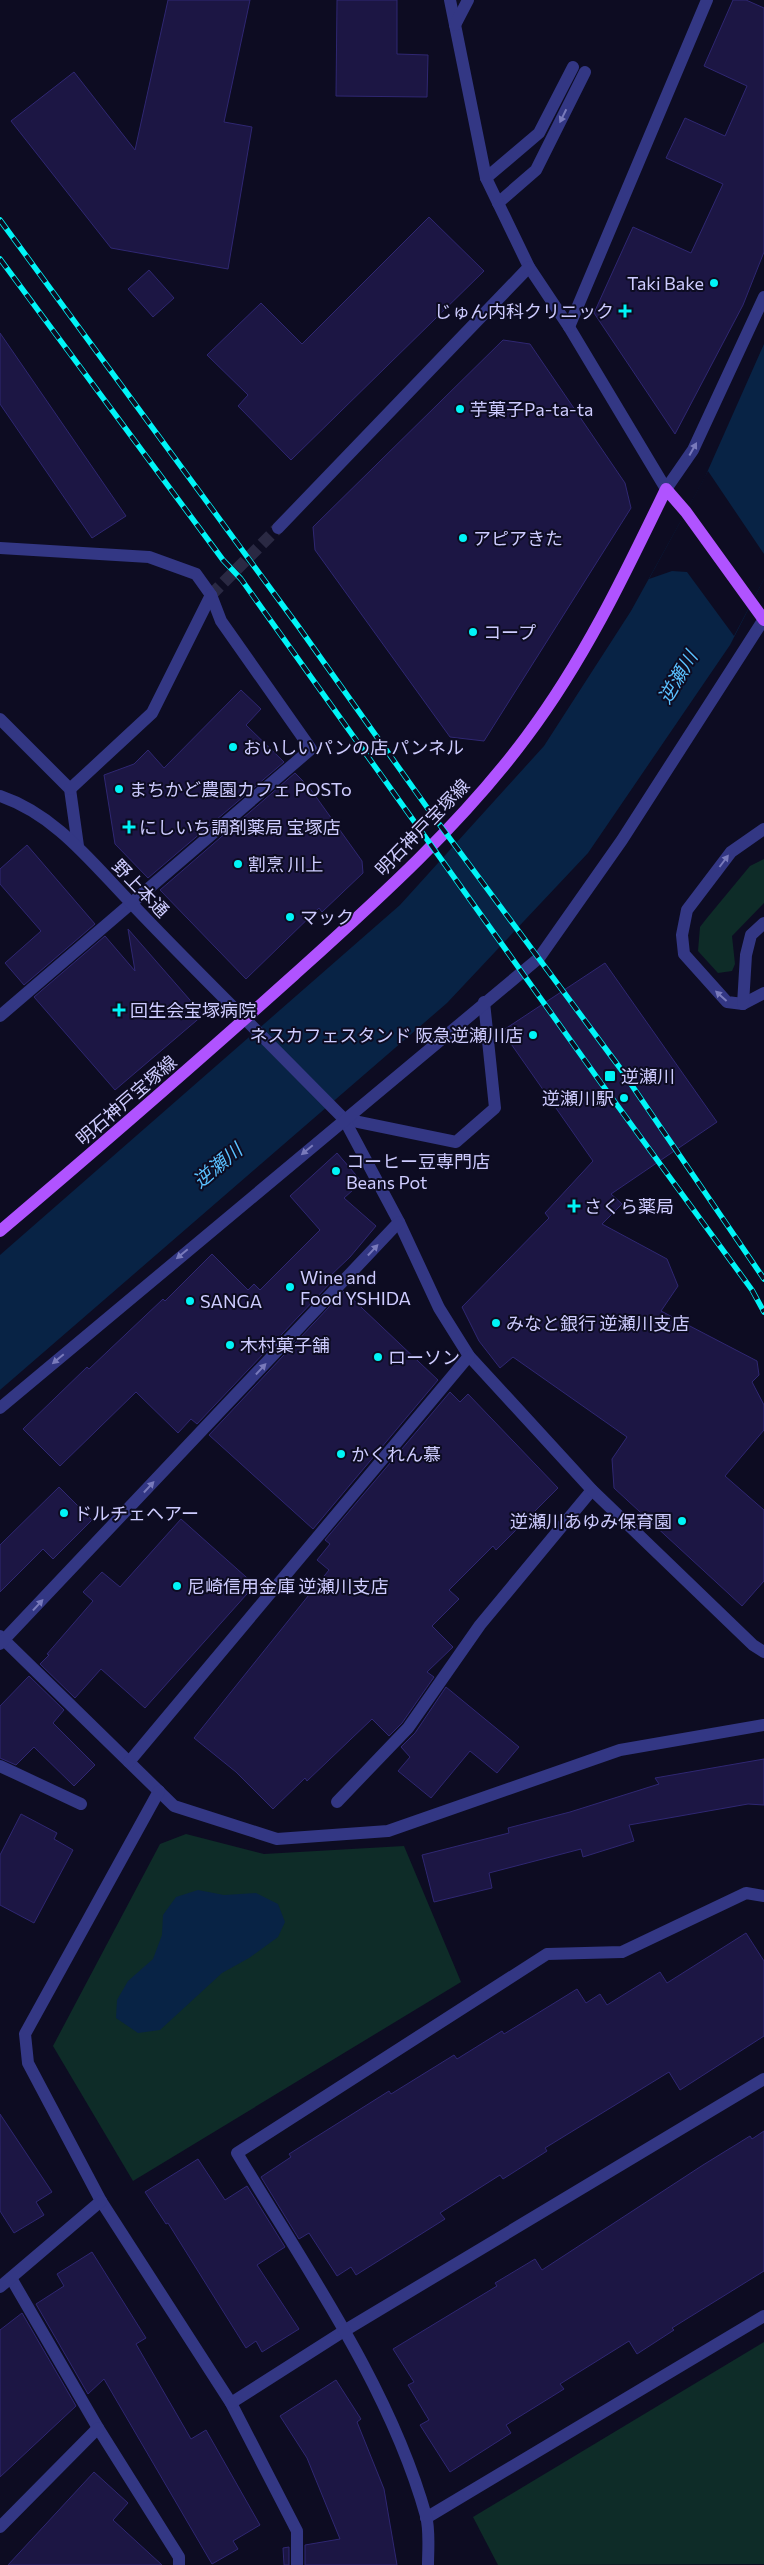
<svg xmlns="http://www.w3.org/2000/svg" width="764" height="2565" font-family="Commissioner,'Noto Sans JP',sans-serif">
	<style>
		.green { fill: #0e2c28 }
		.water { fill: #082345 }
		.pier { fill: #0d0c22 }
		.building { fill: #1c1644; stroke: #2f2772 }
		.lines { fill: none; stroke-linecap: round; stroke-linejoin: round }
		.minor-tunnel { stroke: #2a2943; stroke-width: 12; stroke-dasharray: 12 6; stroke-linecap: butt }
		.service { stroke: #333784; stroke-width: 12 }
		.minor { stroke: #333784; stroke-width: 12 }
		.tertiary { stroke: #333784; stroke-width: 12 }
		.primary { stroke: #b053ff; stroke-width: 12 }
		.rail-casing { stroke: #00f5f7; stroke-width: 5.5 }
		.rail { stroke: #0d0c22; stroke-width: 4; stroke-dasharray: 11; stroke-linecap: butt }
		.oneway { fill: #797abb }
		.poi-dot { fill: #00f5f7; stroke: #0d0c22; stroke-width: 2 }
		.labels { text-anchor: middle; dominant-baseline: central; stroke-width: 4; stroke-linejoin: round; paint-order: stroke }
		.poi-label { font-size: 18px; fill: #ceccff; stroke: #0d0c22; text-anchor: start }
		.street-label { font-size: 18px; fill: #ceccff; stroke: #0d0c22 }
		.water-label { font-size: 19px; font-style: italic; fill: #5ac1ff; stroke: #0d0c22 }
	</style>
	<rect width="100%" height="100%" fill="#0d0c22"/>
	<g class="green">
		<polygon points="764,859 764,903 732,936 735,964 732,971 718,973 698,951 700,927 707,918 750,866"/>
		<polygon points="186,1834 264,1854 404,1846 461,1982 133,2181 53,2046 160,1844"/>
		<polygon points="764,2342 764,2564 498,2565 473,2517"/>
	</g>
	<g class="water">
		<polygon points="764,344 764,579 730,645 588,853 447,1003 0,1390 0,1255 400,905 544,746 631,611 705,477"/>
		<polygon points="198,1890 224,1895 256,1893 278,1904 285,1922 278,1937 249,1958 222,1973 160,2030 138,2033 116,2018 117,2000 128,1981 153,1959 162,1935 163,1915 176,1897"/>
	</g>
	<polygon class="pier" points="708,471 764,554 764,579 734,636 687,572 672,571 649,579"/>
	<g class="building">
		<polygon points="168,0 250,0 224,122 252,127 228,269 111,248 11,121 74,72 135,150"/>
		<polygon points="337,0 397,0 397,54 428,55 427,97 336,96"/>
		<polygon points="733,0 746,0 764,8 764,252 743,305 675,434 594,313 633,227 691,253 723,184 666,158 685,118 725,136 747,86 704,66"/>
		<polygon points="429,217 484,271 291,460 238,406 248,395 207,355 261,303 302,344"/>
		<polygon points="149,270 174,298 153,317 128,289"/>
		<polygon points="0,333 126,516 92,538 0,404"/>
		<polygon points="503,340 530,344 625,483 631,508 484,741 450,737 315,550 313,527"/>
		<polygon points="241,690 261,709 246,725 284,762 148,878 115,844 104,775 134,764 148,750 164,768"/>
		<polygon points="295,773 309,787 362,861 363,873 322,912 319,908 246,979 160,890"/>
		<polygon points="27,845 95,924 24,985 5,963 41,931 0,884 0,869"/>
		<polygon points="128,929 203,1015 115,1090 34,997 105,936 135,971"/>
		<polygon points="605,963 717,1122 611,1194 622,1204 602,1224 667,1259 678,1286 661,1311 757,1361 759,1375 752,1382 764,1405 764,1430 725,1476 764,1510 764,1581 742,1606 614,1488 612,1459 627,1437 513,1357 500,1368 479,1341 462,1307 549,1218 545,1213 593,1161 502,1031"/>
		<polygon points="337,1153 362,1182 344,1198 376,1226 350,1257 329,1277 333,1280 197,1424 191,1419 178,1433 136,1392 60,1466 23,1429 87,1367 89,1369 163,1299 165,1301 212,1254 248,1290 254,1284 260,1290 320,1230 290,1196"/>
		<polygon points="344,1291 438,1380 313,1529 209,1435"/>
		<polygon points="450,1392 460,1402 468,1394 558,1488 496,1550 493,1546 449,1590 459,1599 432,1626 453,1647 427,1672 434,1677 402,1723 389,1736 372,1719 307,1781 305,1778 273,1809 236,1772 194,1738 329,1570 317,1560 330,1544 325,1540"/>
		<polygon points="59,1487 92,1520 53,1559 43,1549 0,1592 0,1545"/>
		<polygon points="181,1519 255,1585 145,1708 101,1669 75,1698 40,1664 49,1655 47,1654 93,1601 83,1592 102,1572 120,1587"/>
		<polygon points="29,1676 64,1710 53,1723 95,1765 74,1786 34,1747 16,1765 0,1758 0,1706"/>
		<polygon points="446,1687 519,1747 497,1773 470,1751 431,1798 398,1771 410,1757 401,1747 415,1733"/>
		<polygon points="764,1759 764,1805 748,1804 629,1825 634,1841 583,1857 581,1849 489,1873 492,1888 434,1902 422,1855 509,1833 508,1828 570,1812 659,1784 655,1778"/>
		<polygon points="21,1814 57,1833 54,1839 73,1850 34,1923 0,1905 0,1855"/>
		<polygon points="746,1933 764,1961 764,2036 680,2090 669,2072 545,2148 547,2151 503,2179 500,2175 440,2213 445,2219 356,2275 351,2267 337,2276 309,2233 299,2239 261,2177 291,2157 289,2154 389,2091 391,2094 454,2055 457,2059 502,2031 504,2034 577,1989 586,2003 600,1994 607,2005 660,1972 667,1983"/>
		<polygon points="0,2114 52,2192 36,2202 44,2215 14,2233 0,2211"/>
		<polygon points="764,2131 764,2271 672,2328 674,2330 637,2354 629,2341 560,2384 564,2389 506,2425 511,2433 450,2472 420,2425 429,2420 408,2385 414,2382 393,2349 497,2286 495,2283 535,2259 542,2270 703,2165 750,2136 752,2139"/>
		<polygon points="198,2159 225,2200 247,2186 285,2247 257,2265 299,2329 262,2352 256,2341 246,2348 168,2223 166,2224 145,2192"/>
		<polygon points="92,2252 146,2338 136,2344 191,2439 206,2430 260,2525 233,2541 238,2549 212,2564 104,2379 88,2394 36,2304 64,2286 57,2274"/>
		<polygon points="22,2313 76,2406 0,2477 0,2330"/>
		<polygon points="336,2380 361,2419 357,2422 384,2489 397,2565 305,2565 305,2545 340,2539 307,2458 280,2416"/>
		<polygon points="94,2472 128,2503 113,2520 162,2565 8,2565"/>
		<polygon points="289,2547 289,2565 284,2565 283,2548"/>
	</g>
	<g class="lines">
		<polyline class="minor-tunnel" points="211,595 278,528"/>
		<g class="service">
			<polyline points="486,178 539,133 573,67"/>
			<polyline points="498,203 536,170 585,72"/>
			<polyline points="764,829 731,852 687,910 682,935 684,954 727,1002 743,1004 764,993"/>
			<polyline points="743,1004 746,955 751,935 764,923"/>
			<polyline points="344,1119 456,1142 495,1108 484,1002"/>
			<polyline points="0,1766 81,1804"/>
			<polyline points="337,1802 408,1728 480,1625 592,1490"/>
		</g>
		<g class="minor">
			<polyline points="450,0 486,178 529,267 569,327 666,489 693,450 764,297"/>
			<polyline points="455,25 468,0"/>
			<polyline points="569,327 707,0"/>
			<polyline points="278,528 529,267"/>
			<polyline points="0,548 149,557 196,574 211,595 221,621 311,749 0,1016"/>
			<polyline points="0,719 70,789 78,846"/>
			<polyline points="70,789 152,713 211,595"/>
			<polyline points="245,1019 344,1119 399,1222 439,1308 469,1356 592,1490 753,1645 764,1652"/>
			<polyline points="0,1408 539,958 622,840 764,619"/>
			<polyline points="0,1636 174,1806 277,1839 388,1831 620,1750 764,1725"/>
			<polyline points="0,1644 399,1222"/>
			<polyline points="129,1762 469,1356"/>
			<polyline points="159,1791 25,2034 28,2063 101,2201 231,2403 297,2531 297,2565"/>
			<polyline points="11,2278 98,2428 179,2557 179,2565"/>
			<polyline points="0,2287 101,2201"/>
			<polyline points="231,2403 344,2331 764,2079"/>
			<polyline points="426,2518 764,2316"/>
			<polyline points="0,2527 98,2428"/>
			<path d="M428,2565c0,-15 2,-34 -2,-49 -36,-129 -121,-249 -189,-363l310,-199 75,-2 124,-59 18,3"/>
		</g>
		<path class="tertiary" d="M0,796c56,19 92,67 132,108 37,39 75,77 113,115"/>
		<path class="primary" d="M0,1231c99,-84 197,-169 294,-256 82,-74 167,-150 233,-239 57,-76 98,-162 139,-247l20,23 78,108"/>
		<g class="rail-casing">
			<g id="rail">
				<polyline points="0,220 298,626 431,813 620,1068 764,1279"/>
				<polyline points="0,259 223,560 241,579 601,1083 752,1290 764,1312"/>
			</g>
		</g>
		<use href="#rail" class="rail"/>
	</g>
	<defs><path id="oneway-solid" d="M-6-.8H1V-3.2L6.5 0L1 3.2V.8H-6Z" transform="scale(1.25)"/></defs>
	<g class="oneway">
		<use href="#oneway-solid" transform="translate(563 116) rotate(116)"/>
		<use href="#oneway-solid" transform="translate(693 449) rotate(-61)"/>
		<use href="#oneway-solid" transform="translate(724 861) rotate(-53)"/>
		<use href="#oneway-solid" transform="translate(721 996) rotate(-138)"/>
		<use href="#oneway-solid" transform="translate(307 1150) rotate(140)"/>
		<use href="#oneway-solid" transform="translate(373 1250) rotate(-47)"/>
		<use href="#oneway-solid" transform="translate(182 1254) rotate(140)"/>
		<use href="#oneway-solid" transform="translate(58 1359) rotate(140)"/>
		<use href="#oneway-solid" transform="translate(261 1369) rotate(-47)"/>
		<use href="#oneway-solid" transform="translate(149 1487) rotate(-47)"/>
		<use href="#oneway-solid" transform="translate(38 1605) rotate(-47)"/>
	</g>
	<g class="poi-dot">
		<circle cx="714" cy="283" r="5"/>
		<path d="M622.5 303.5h5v5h5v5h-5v5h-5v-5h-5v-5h5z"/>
		<circle cx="460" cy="409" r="5"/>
		<circle cx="463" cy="538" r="5"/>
		<circle cx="473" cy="632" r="5"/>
		<circle cx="233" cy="747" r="5"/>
		<circle cx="119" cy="789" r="5"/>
		<path d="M126.5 819.5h5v5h5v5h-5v5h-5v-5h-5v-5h5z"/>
		<circle cx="238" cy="864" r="5"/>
		<circle cx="290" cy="917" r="5"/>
		<path d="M116.5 1002.5h5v5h5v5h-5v5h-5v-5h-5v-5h5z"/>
		<circle cx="533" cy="1035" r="5"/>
		<rect x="604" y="1070" width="12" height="12" rx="2.5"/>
		<circle cx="624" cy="1098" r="5"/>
		<circle cx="336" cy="1171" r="5"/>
		<path d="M571.5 1198.5h5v5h5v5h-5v5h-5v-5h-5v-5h5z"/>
		<circle cx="290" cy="1287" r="5"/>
		<circle cx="190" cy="1301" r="5"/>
		<circle cx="496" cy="1323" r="5"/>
		<circle cx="230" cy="1345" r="5"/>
		<circle cx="378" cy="1357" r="5"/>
		<circle cx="341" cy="1454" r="5"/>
		<circle cx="64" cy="1513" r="5"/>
		<circle cx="682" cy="1521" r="5"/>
		<circle cx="177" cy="1586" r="5"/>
	</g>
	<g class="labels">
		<g class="poi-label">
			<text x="704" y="283" text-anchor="end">Taki Bake</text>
			<text x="614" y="311" text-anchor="end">じゅん内科クリニック</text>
			<text x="470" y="409">芋菓子Pa-ta-ta</text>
			<text x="473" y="538">アピアきた</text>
			<text x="483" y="632">コープ</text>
			<text x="243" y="747">おいしいパンの店 パンネル</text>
			<text x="129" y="789">まちかど農園カフェ POSTo</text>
			<text x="139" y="827">にしいち調剤薬局 宝塚店</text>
			<text x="248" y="864">割烹 川上</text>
			<text x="300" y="917">マック</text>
			<text x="130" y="1010">回生会宝塚病院</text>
			<text x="523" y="1035" text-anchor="end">ネスカフェスタンド 阪急逆瀬川店</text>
			<text x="621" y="1076">逆瀬川</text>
			<text x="614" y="1098" text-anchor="end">逆瀬川駅</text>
			<text x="346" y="1161">コーヒー豆専門店<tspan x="346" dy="21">Beans Pot</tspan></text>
			<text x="584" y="1206">さくら薬局</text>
			<text x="300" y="1277">Wine and<tspan x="300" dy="21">Food YSHIDA</tspan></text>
			<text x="200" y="1301">SANGA</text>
			<text x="506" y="1323">みなと銀行 逆瀬川支店</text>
			<text x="240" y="1345">木村菓子舗</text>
			<text x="388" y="1357">ローソン</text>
			<text x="351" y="1454">かくれん慕</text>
			<text x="74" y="1513">ドルチェヘアー</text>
			<text x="672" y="1521" text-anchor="end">逆瀬川あゆみ保育園</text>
			<text x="187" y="1586">尼崎信用金庫 逆瀬川支店</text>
		</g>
		<g class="street-label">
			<text transform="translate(422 827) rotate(-46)">明石神戸宝塚線</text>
			<text transform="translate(141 888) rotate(46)">野上本通</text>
			<text transform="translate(126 1100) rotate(-41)">明石神戸宝塚線</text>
		</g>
		<g class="water-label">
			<text transform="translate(677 677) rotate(-59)">逆瀬川</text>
			<text transform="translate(217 1165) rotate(-40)">逆瀬川</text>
		</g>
	</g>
</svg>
